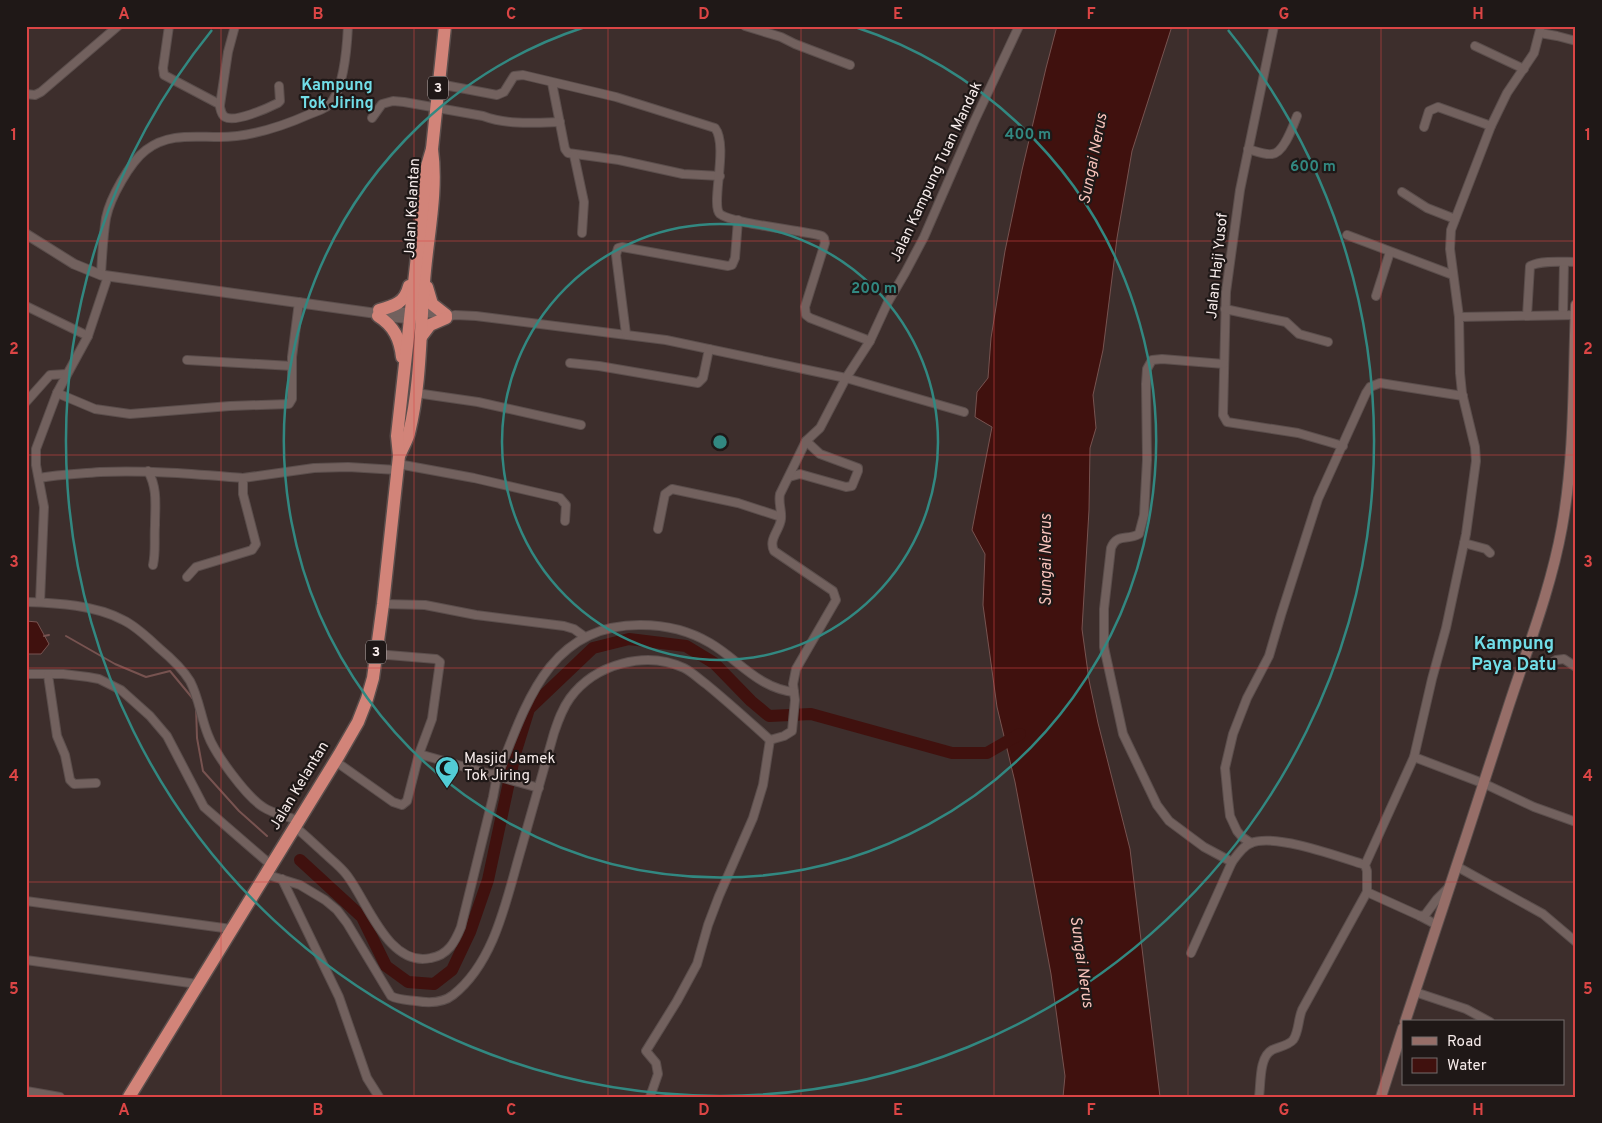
<svg xmlns="http://www.w3.org/2000/svg" width="1602" height="1123" font-family="Overpass,sans-serif">
	<style>
		.water { fill: #40110e; stroke: #775350 }
		.lines { fill: none; stroke-linecap: round; stroke-linejoin: round }
		.stream { stroke: #775350; stroke-width: 2 }
		.river { stroke: #40110e; stroke-width: 12 }
		.minor-casing { stroke: #5b4e4c; stroke-width: 10 }
		.tertiary-casing { stroke: #5b4e4c; stroke-width: 11 }
		.secondary-casing { stroke: #5b4e4c; stroke-width: 12 }
		.trunk-casing { stroke: #5b4e4c; stroke-width: 15 }
		.minor { stroke: #72615e; stroke-width: 8 }
		.tertiary { stroke: #72615e; stroke-width: 9 }
		.secondary { stroke: #966e68; stroke-width: 10 }
		.trunk { stroke: #d28479; stroke-width: 12 }
		.grid { fill: none; stroke: #db4545; stroke-width: 1; stroke-opacity: 0.55 }
		.ring { fill: none; stroke: #328881; stroke-width: 2.5 }
		.labels { text-anchor: middle; dominant-baseline: central; stroke-width: 4.5; stroke-linejoin: round; paint-order: stroke }
		.shield { fill: #1f1817; stroke: #b6acab; stroke-width: 1 }
		.shield-label { font-size: 14px; font-weight: bold; fill: #f7eceb }
		.street-label { font-size: 15px; fill: #f7eceb; stroke: #1f1817 }
		.poi-label { font-size: 15px; fill: #f7eceb; stroke: #1f1817; text-anchor: start }
		.neighbourhood-label { font-size: 16px; font-weight: bold; fill: #71dde7; stroke: #1f1817 }
		.water-label { font-size: 16px; font-style: italic; fill: #f8c3bb; stroke: #1f1817 }
		.quarter-label { font-size: 18px; font-weight: bold; fill: #71dde7; stroke: #1f1817 }
		.centre { fill: #328881; stroke: #1f1817; stroke-width: 2.5 }
		.ring-label { font-size: 15px; text-anchor: middle; font-weight: bold; fill: #328881; stroke: #1f1817; stroke-width: 4.5; stroke-linejoin: round; paint-order: stroke }
		.neatline { fill: none; stroke: #db4545; stroke-width: 2 }
		.grid-label { font-size: 16px; text-anchor: middle; font-weight: bold; fill: #db4545 }
	</style>
	<rect width="100%" height="100%" fill="#3d2e2c"/>
	<g class="water">
		<polygon points="1057,26 1172,26 1132,151 1117,238 1103,350 1093,395 1096,428 1090,448 1089,510 1082,629 1089,680 1098,723 1130,849 1160,1097 1063,1097 1065,1076 1051,974 1015,782 997,707 983,605 985,554 972,530 992,427 975,417 977,392 988,378 991,338 1005,251 1022,170 1046,68"/>
		<polygon points="26,621 37,622 49,644 41,654 26,654"/>
	</g>
	<g class="lines">
		<g class="stream">
			<polyline points="44,636 49,635"/>
			<polyline points="66,636 115,664 146,677 170,671 194,700"/>
			<polyline points="196,706 197,738 203,771 239,811 267,836"/>
		</g>
		<polyline class="river" points="300,860 362,917 386,966 408,982 434,984 452,970 470,932 488,880 515,754 529,709 593,648 629,639 686,646 714,663 751,701 769,716 811,714 952,753 987,753 1020,734"/>
		<g class="minor-casing">
			<g id="minor">
				<path d="M169,26l-6,42 1,7 55,29c2,4 1,10 6,13 10,6 43,-9 53,-14l2,-2 -1,-15"/>
				<polyline points="745,26 781,37 795,44 850,65"/>
				<polyline points="1274,26 1240,190 1226,292 1223,415 1227,422 1298,433 1343,446"/>
				<polyline points="1540,33 1557,36 1576,41"/>
				<polyline points="1475,46 1524,69"/>
				<polyline points="552,83 565,149 568,153 619,160 683,174 720,176"/>
				<path d="M439,84l58,11 7,-3 10,-16 9,-1 93,22 99,31c14,18 -5,77 5,86 12,10 82,16 102,22l2,2 1,5 -20,64 1,8 4,3 60,23"/>
				<polyline points="26,94 35,95 41,92 118,26"/>
				<polyline points="220,105 228,52 235,26"/>
				<path d="M372,118l10,-14 11,-3 11,1 79,14c24,9 51,7 77,6"/>
				<polyline points="1424,127 1429,111 1438,107 1491,126"/>
				<path d="M1248,149c7,2 17,6 24,5 12,-1 21,-28 25,-38"/>
				<polyline points="574,155 584,202 582,233"/>
				<polyline points="1402,192 1427,208 1455,219"/>
				<polyline points="1347,235 1453,275"/>
				<path d="M101,275c1,-19 2,-39 5,-57 4,-20 24,-56 40,-68 22,-17 47,-13 73,-13 32,0 62,-10 91,-23 8,-3 18,-6 23,-14 11,-17 14,-53 15,-74"/>
				<polyline points="1376,296 1390,252"/>
				<polyline points="26,306 88,336"/>
				<polyline points="1225,309 1286,322 1299,334 1328,342"/>
				<polyline points="422,313 444,314"/>
				<polyline points="1563,315 1564,262"/>
				<path d="M1527,316l3,-50c12,-6 32,-4 46,-4"/>
				<polyline points="1459,317 1450,249 1451,230 1491,126 1507,93 1534,53 1541,26"/>
				<polyline points="442,318 455,315 476,316 666,340 846,378 964,412"/>
				<polyline points="626,334 616,255 618,248 622,247 728,266 732,265 735,258 738,220"/>
				<polyline points="187,360 292,366"/>
				<polyline points="570,363 599,366 698,383 703,378 709,349"/>
				<path d="M1224,364l-62,-5 -10,1 -5,9 -1,15 1,76 -3,55 -5,19c-12,7 -22,-1 -28,14l-7,61v38l19,87 34,71 12,16 35,26 28,15c5,-7 11,-16 19,-19 24,-10 89,14 114,22"/>
				<polyline points="57,393 95,409 130,414 230,406 289,404 292,399 292,357 299,302"/>
				<polyline points="416,393 478,402 581,425"/>
				<polyline points="26,402 50,375 66,374"/>
				<polyline points="398,464 474,478 560,498 566,505 565,521"/>
				<path d="M148,471c10,18 7,35 7,54 -1,14 1,26 -2,40"/>
				<polyline points="789,477 800,474 846,487 852,486 858,471 858,468 820,454 806,441"/>
				<path d="M39,478c22,-4 39,-4 61,-6 48,-2 95,2 143,6"/>
				<polyline points="658,529 665,494 672,489 738,503 781,517"/>
				<polyline points="1464,543 1486,549 1490,553"/>
				<polyline points="187,577 196,567 252,550 256,544 243,494 243,478 314,468 348,467 397,470"/>
				<path d="M26,602c32,1 69,3 97,18 13,6 25,18 36,28 12,10 23,20 31,33 9,17 11,37 18,54 7,19 38,61 55,72 10,7 25,9 36,14"/>
				<polyline points="40,602 44,507 36,465 36,449 57,393 88,336 108,276"/>
				<polyline points="383,604 425,605 476,615 564,626 574,629 585,637"/>
				<polyline points="1523,663 1548,665 1556,660 1564,659 1576,667"/>
				<polyline points="26,674 63,674 88,677 99,679 121,690 150,716 167,736 204,807 271,865"/>
				<polyline points="48,675 57,736 65,755 70,780 74,784 96,783"/>
				<path d="M770,740l14,-4 8,-5 3,-31 -2,-16 3,-15 40,-69 -3,-9 -59,-40c-6,-12 6,-21 7,-32 1,-9 -3,-16 -1,-25l26,-53 14,-13 26,-50 24,-37 18,-39 17,-29 19,-36 50,-115 45,-96"/>
				<polyline points="419,754 539,788"/>
				<polyline points="1414,757 1485,784 1534,807 1576,822"/>
				<polyline points="335,761 393,802 402,805 407,801 419,754 432,719 440,662 436,659 376,654"/>
				<path d="M295,827c9,7 17,15 26,23 8,8 18,15 25,24 21,26 42,94 85,84 17,-3 24,-16 30,-31l32,-130 3,-16 -5,-6 5,-2 5,-6c27,-70 52,-143 140,-142 26,0 47,5 69,18 29,17 48,45 84,49"/>
				<polyline points="1251,843 1242,837 1237,831 1230,816 1228,799 1225,768 1233,734 1247,698 1269,656 1281,615 1318,499 1366,393 1370,387 1380,383 1463,396"/>
				<polyline points="1456,866 1543,914 1576,942"/>
				<path d="M265,874l35,11 25,15 12,10 10,13 44,73c7,4 17,4 25,5 12,2 27,2 37,-6 43,-34 54,-99 69,-149 11,-38 21,-75 32,-113 4,-12 8,-24 16,-35 25,-34 76,-48 114,-30 8,4 15,11 22,16 22,18 43,37 64,56"/>
				<polyline points="282,879 339,997 367,1078 379,1097"/>
				<polyline points="1367,892 1420,916 1437,925"/>
				<polyline points="26,901 231,929"/>
				<polyline points="1420,916 1425,915 1437,899 1449,887"/>
				<polyline points="1191,953 1232,862"/>
				<polyline points="26,960 197,984"/>
				<polyline points="1415,992 1466,1009 1490,1022"/>
				<polyline points="26,1091 60,1097"/>
				<polyline points="650,1097 658,1074 656,1063 646,1051 677,1001 697,964 708,925 719,896 753,818 763,785 770,740"/>
				<path d="M1259,1097c2,-14 0,-40 13,-47 7,-3 17,-5 21,-10 6,-8 5,-21 9,-30l65,-118v-21l-2,-6 49,-108 18,-78 14,-51 20,-94 10,-73 -1,-14 -13,-54 -2,-20 -1,-56 116,-2"/>
			</g>
		</g>
		<g class="tertiary-casing">
			<g id="tertiary">
				<polyline points="26,234 74,264 101,275 373,313 378,316 414,319"/>
				<polyline points="383,311 415,313"/>
			</g>
		</g>
		<g class="secondary-casing">
			<g id="secondary">
				<path d="M1405,1022c35,-106 70,-211 104,-317 19,-58 42,-117 53,-178 13,-73 11,-148 14,-222"/>
				<polyline points="1381,1097 1403,1028"/>
			</g>
		</g>
		<g class="trunk-casing">
			<g id="trunk">
				<polyline points="427,287 432,304 446,315"/>
				<path d="M379,310c15,-4 26,-7 30,-24"/>
				<path d="M378,316c16,10 22,23 24,41"/>
				<polyline points="421,337 430,325 446,318"/>
				<path d="M400,454c3,-7 7,-14 9,-21 12,-49 11,-101 15,-151 3,-44 14,-89 8,-133l13,-123"/>
				<polyline points="129,1097 339,755 358,722 367,699 373,678 383,604 399,456 397,436 427,166 432,149"/>
			</g>
		</g>
		<use href="#minor" class="minor"/>
		<use href="#tertiary" class="tertiary"/>
		<use href="#secondary" class="secondary"/>
		<use href="#trunk" class="trunk"/>
	</g>
	<path class="grid" d="M221,26v1071M414,26v1071M608,26v1071M801,26v1071M994,26v1071M1188,26v1071M1381,26v1071M26,241h1550M26,455h1550M26,668h1550M26,882h1550"/>
	<g class="ring">
		<circle cx="720" cy="442" r="218"/>
		<path d="M855 27A436 436 0 1 1 585 27"/>
		<path d="M1228 30A654 654 0 1 1 212 30"/>
	</g>
	<defs>
		<g id="mosque-pin" transform="scale(1.25)"><path d="M0 17L-7.5 6A9.5 9.5 0 1 1 7.5 6Z" fill="#52ccd6" stroke="#1f1817"/><path d="M3.5-4.9A6 6 0 1 0 3.5 4.9A5 5 0 1 1 3.5-4.9Z" fill="#111"/></g>
	</defs>
	<g fill-rule="evenodd">
		<use href="#mosque-pin" x="447" y="768"/>
	</g>
	<g class="labels">
		<g class="shield">
			<rect x="428" y="76.5" width="20" height="23" rx="4"/>
			<rect x="366" y="640.5" width="20" height="23" rx="4"/>
		</g>
		<g class="shield-label">
			<text x="438" y="88">3</text>
			<text x="376" y="652">3</text>
		</g>
		<g class="street-label">
			<text transform="translate(937 172) rotate(-65)">Jalan Kampung Tuan Mandak</text>
			<text transform="translate(413 208) rotate(-87)">Jalan Kelantan</text>
			<text transform="translate(1218 266) rotate(-84)">Jalan Haji Yusof</text>
			<text transform="translate(300 786) rotate(-59)">Jalan Kelantan</text>
		</g>
		<g class="poi-label">
			<text x="464" y="759">Masjid Jamek<tspan x="464" dy="17">Tok Jiring</tspan></text>
		</g>
		<g class="neighbourhood-label">
			<text x="337" y="86">Kampung<tspan x="337" dy="18">Tok Jiring</tspan></text>
		</g>
		<g class="water-label">
			<text transform="translate(1094 159) rotate(-79)">Sungai Nerus</text>
			<text transform="translate(1047 560) rotate(-90)">Sungai Nerus</text>
			<text transform="translate(1081 962) rotate(82)">Sungai Nerus</text>
		</g>
		<g class="quarter-label">
			<text x="1514" y="644">Kampung<tspan x="1514" dy="21">Paya Datu</tspan></text>
		</g>
	</g>
	<circle cx="720" cy="442" r="8" class="centre"/>
	<g class="ring-label">
		<text x="1028" y="139">400 m</text>
		<text x="1313" y="171">600 m</text>
		<text x="874" y="293">200 m</text>
	</g>
	<rect width="1602" height="1123" fill="none" stroke="#1f1817" stroke-width="55"/>
	<rect x="1402" y="1020" width="162" height="65" fill="#1f1817" stroke="#756d6c"/>
	<rect x="1412" y="1037" width="25" height="8" fill="#966e68" stroke="#756d6c"/>
	<text x="1447" y="1046" font-size="15" fill="#f7eceb">Road</text>
	<rect x="1412" y="1058" width="25" height="15" fill="#40110e" stroke="#756d6c"/>
	<text x="1447" y="1070" font-size="15" fill="#f7eceb">Water</text>
	<rect x="28" y="28" width="1546" height="1068" class="neatline"/>
	<g class="grid-label">
		<text x="124" y="19">A</text>
		<text x="318" y="19">B</text>
		<text x="511" y="19">C</text>
		<text x="704" y="19">D</text>
		<text x="898" y="19">E</text>
		<text x="1091" y="19">F</text>
		<text x="1284" y="19">G</text>
		<text x="1478" y="19">H</text>
		<text x="14" y="140">1</text>
		<text x="1588" y="140">1</text>
		<text x="14" y="354">2</text>
		<text x="1588" y="354">2</text>
		<text x="14" y="567">3</text>
		<text x="1588" y="567">3</text>
		<text x="14" y="781">4</text>
		<text x="1588" y="781">4</text>
		<text x="14" y="994">5</text>
		<text x="1588" y="994">5</text>
		<text x="124" y="1115">A</text>
		<text x="318" y="1115">B</text>
		<text x="511" y="1115">C</text>
		<text x="704" y="1115">D</text>
		<text x="898" y="1115">E</text>
		<text x="1091" y="1115">F</text>
		<text x="1284" y="1115">G</text>
		<text x="1478" y="1115">H</text>
	</g>
</svg>
